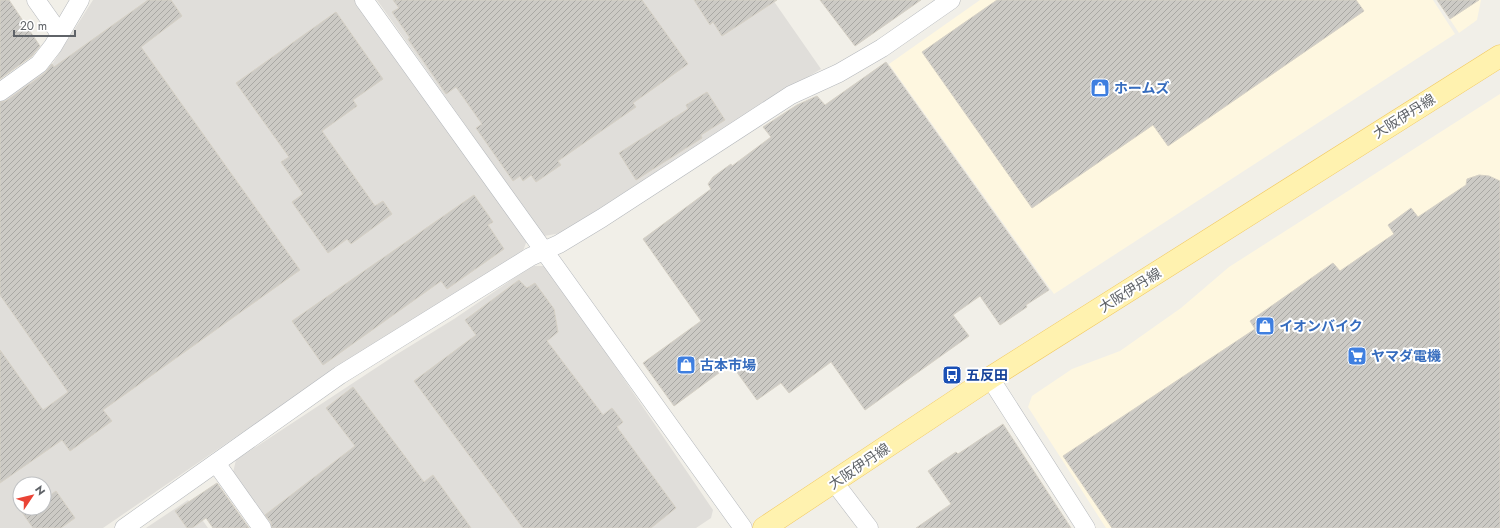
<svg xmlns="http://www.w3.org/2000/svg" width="1500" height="528" font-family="Jost,'Noto Sans JP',sans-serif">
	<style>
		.commercial { fill: #fef7e0 }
		.industrial { fill: #e0deda; fill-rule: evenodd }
		.building { fill: url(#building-hatch); stroke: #d6d1c6 }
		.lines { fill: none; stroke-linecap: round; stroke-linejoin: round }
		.minor-casing { stroke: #b5b8bc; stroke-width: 19 }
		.primary-casing { stroke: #f2c960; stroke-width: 23 }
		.minor { stroke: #fff; stroke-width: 18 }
		.primary { stroke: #fff2af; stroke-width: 22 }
		.labels { text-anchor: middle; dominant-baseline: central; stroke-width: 4; stroke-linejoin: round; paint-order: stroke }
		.shop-label { font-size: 14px; font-weight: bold; fill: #366cbe; stroke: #fff; text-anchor: start }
		.street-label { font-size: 14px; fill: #5f6368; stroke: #fff }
		.transit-label { font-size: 14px; font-weight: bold; fill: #164399; stroke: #fff; text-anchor: start }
	</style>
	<defs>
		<pattern id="building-hatch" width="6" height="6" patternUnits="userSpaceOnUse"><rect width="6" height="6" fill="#cccac5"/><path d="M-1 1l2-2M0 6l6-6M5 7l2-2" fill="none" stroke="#a9a8a4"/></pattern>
	</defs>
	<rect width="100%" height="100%" fill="#f1efe8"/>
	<g class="commercial">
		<polygon points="980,0 1433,0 1455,34 1054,294 889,64"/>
		<polygon points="1437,0 1481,0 1477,20 1459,33"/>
		<polygon points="1500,94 1500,528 1106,528 1028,407 1032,396 1072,369 1120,351 1181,308 1229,267"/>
	</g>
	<g class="industrial">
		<path d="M93,0h263l171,240 -5,14 -212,132 -207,142h-103v-429l53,-36zM20,484h24v24h-24z"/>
		<polygon points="377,0 773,0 821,69 750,112 561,233 544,236"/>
		<polygon points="532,266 547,266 713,510 711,518 696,528 269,528 232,477 236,460 394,356 454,319"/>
		<polygon points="188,500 208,528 146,528"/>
	</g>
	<g class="building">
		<polygon points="0,0 9,0 40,46 32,56 0,79"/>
		<polygon points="148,0 171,0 182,16 141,47 300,270 103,410 112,421 70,451 62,440 0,483 0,350 43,410 68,392 0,295 0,102 6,101 45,73 52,64 54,67"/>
		<polygon points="393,0 642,0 688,64 633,103 636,107 558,161 561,165 536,182 531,175 523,181 520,176 513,181 476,128 482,124 456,87 446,94 408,39 410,38 392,12 399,8"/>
		<polygon points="694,0 777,0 722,36 713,22 710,25"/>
		<polygon points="820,0 921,0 855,46"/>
		<polygon points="997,0 1356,0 1364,11 1168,146 1153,125 1032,208 922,52"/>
		<polygon points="1437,0 1479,0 1450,19"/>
		<polygon points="336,12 383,79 353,100 357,106 322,131 375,206 383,201 392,214 351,244 347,239 328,253 292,202 303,194 281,162 289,157 236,83"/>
		<polygon points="886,62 1049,290 1026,305 1027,307 1000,325 980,296 953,315 969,336 865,410 831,362 789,393 781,383 757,400 731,364 674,406 643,363 701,321 643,239 711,189 708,184 713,177 731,164 732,166 771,137 763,127 797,105 817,96 825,105"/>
		<polygon points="707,92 725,120 701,135 702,138 636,180 619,153 688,109 686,105"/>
		<polygon points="1479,175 1489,176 1500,181 1500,528 1112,528 1063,456 1255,329 1250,321 1333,263 1340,271 1394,234 1388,225 1411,208 1418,217 1466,185 1467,179"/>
		<polygon points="474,195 493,222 488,225 504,249 447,289 441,281 323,365 292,321"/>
		<polygon points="519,280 527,288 535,283 554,309 558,332 547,341 603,415 612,408 623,422 617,427 676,508 651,528 523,528 414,381 476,335 465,320"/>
		<polygon points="353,387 424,482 433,475 471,528 272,528 271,522 265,515 355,446 326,408"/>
		<polygon points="1003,424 1071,528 916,528 951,504 928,471 956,452 958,454"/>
		<polygon points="217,483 249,528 213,528 206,518 192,528 187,528 175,511"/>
		<polygon points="56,491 75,518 61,528 33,528 19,508 44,508 44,500"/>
	</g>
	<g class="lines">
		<g class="minor-casing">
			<g id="minor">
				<polyline points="36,0 60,34"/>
				<polyline points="364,0 743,528"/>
				<polyline points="0,92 39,64 53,46 80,0"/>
				<polyline points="990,378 1086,528"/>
				<polyline points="216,463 262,528"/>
				<polyline points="834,482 869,528"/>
				<polyline points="124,528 340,375 530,257 559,244 602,218 791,95 839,73 882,48 951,0"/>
			</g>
		</g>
		<g class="primary-casing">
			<polyline id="primary" points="764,528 990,378 1500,56"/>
		</g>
		<use href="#minor" class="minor"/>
		<use href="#primary" class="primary"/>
	</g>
	<defs>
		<g id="shop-square" transform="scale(1)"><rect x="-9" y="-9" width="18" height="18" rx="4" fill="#3f7fe0" stroke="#fff"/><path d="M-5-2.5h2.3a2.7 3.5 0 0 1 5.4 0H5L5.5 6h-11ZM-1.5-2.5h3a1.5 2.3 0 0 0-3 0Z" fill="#fff"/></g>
		<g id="supermarket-square" transform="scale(1)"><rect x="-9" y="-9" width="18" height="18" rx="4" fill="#3f7fe0" stroke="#fff"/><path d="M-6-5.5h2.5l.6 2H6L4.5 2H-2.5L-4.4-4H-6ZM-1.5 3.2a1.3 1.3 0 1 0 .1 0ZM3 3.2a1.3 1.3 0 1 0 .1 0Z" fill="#fff"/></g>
		<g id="bus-square" transform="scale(1)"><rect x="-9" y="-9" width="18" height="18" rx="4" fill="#1a4fb4" stroke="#fff"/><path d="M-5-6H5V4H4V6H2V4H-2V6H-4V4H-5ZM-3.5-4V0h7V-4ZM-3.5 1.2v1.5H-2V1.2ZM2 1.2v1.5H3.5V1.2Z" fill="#fff"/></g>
	</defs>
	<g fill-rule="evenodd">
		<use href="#shop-square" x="1100" y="88"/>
		<use href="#shop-square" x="1265" y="326"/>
		<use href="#supermarket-square" x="1357" y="356"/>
		<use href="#shop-square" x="686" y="365"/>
		<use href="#bus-square" x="952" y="375"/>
	</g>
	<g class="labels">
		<g class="shop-label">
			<text x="1114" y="88">ホームズ</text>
			<text x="1279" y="326">イオンバイク</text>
			<text x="1371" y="356">ヤマダ電機</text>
			<text x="700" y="365">古本市場</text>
		</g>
		<g class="street-label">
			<text transform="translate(1404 116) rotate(-32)">大阪伊丹線</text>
			<text transform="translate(1130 290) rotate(-32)">大阪伊丹線</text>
			<text transform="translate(859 466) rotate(-34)">大阪伊丹線</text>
		</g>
		<g class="transit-label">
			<text x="966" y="375">五反田</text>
		</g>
	</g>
	<g transform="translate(32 496) rotate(55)"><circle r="19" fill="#ffffff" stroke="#bfc1c3"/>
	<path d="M0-3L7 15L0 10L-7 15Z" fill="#ea4335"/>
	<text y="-6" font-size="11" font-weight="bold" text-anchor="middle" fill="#5f6368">N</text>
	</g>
	<path d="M14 30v6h61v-6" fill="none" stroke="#5f6368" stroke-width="2"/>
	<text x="20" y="30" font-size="12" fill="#5f6368" stroke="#ffffff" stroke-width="3" paint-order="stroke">20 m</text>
</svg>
